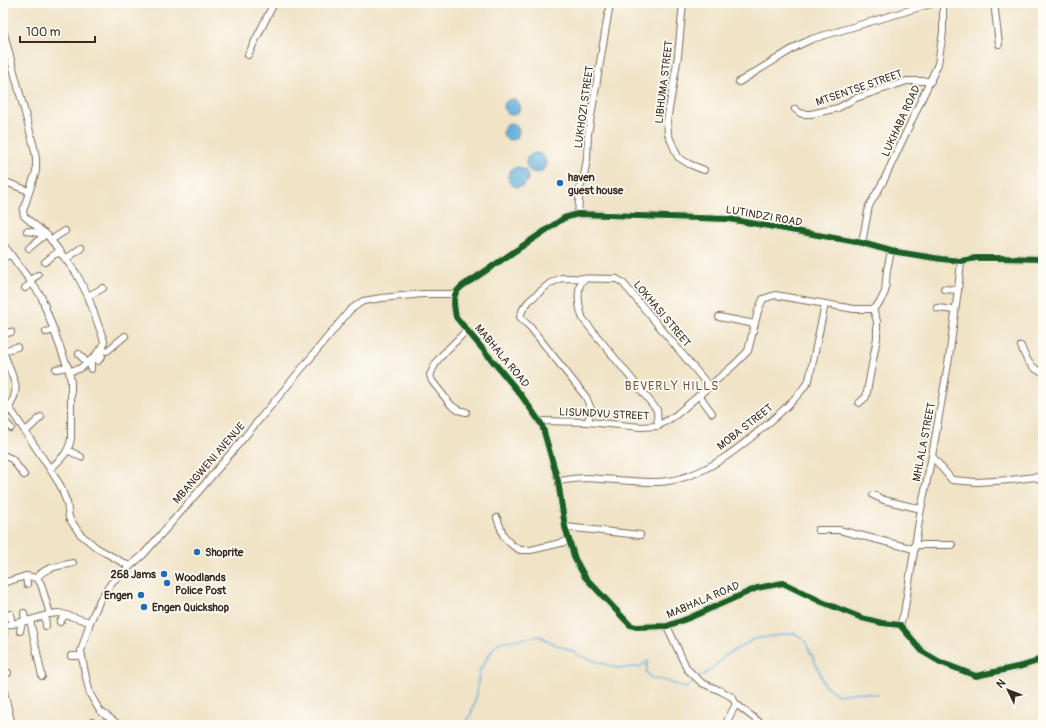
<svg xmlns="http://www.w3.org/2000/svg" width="1046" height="728" font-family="Pangolin,sans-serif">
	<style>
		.water { fill: #63aedc; stroke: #4f6c7d }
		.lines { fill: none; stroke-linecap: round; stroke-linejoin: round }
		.stream { stroke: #63aedc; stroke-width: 1.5 }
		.minor-casing { stroke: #7a6b59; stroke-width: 8 }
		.minor { stroke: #fff; stroke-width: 6 }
		.cycleway-casing { stroke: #fdfcf7; stroke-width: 8 }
		.cycleway { stroke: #1b5e20; stroke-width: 6 }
		.poi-dot { fill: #1f6fb2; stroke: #fdfcf7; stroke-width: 1.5 }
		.labels { text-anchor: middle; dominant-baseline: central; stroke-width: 3.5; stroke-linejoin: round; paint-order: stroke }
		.street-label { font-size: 11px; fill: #3b2a1e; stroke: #fdfcf7 }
		.poi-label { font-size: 11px; font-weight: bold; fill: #3b2a1e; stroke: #fdfcf7; text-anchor: start }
		.neighbourhood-label { font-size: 12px; letter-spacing: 1px; fill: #745336; stroke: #fdfcf7 }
	</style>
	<rect width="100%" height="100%" fill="#fdfcf7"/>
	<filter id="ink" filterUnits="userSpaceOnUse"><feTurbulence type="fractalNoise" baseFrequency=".025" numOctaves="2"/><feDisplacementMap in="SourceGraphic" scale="8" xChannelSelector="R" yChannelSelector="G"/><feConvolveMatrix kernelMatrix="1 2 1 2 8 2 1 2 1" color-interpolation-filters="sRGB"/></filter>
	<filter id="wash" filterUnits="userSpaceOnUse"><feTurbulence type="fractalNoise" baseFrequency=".012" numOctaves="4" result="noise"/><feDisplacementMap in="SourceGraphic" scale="16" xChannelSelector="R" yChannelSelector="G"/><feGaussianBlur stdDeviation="0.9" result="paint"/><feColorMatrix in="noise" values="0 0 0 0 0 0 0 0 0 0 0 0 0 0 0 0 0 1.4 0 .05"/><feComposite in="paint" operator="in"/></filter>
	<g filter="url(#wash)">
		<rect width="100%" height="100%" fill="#f0e3c6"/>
		<g class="water">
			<circle cx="512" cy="107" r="8"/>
			<circle cx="511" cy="132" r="8"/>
			<circle cx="536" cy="163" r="10"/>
			<circle cx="518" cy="177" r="10"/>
		</g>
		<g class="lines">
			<g class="stream">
				<polyline points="699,678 715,666 723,657 754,639 794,633 805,641 820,673 824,685 838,695 859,692 878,695"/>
				<polyline points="465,725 471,714 477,694 478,680 480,670 494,647 500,642 540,636 556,645 572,651 580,656 605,664 617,668 639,667 648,661 646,672 652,679 663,680 686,688 696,680"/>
			</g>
		</g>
	</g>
	<g filter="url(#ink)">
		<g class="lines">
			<g class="minor-casing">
				<g id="minor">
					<polyline points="683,3 678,56 667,121 668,134 678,157 689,164 704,170"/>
					<polyline points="994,3 999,44"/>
					<polyline points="3,30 34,147 36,158 36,171 23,211 24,216 48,236 76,273 88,296 104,341 103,347 90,361 79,369 69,371"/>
					<polyline points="248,55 274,3"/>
					<polyline points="739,82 799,45 812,39 934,3"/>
					<polyline points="795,109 800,113 804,114 811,114 838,108 856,98 907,81 931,81"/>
					<polyline points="3,181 29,191"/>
					<polyline points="578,214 580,188 584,176 587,159 588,134 610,3"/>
					<polyline points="27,231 38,233 44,232"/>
					<polyline points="51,240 65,231"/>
					<polyline points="862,243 869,206 883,182 938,64 943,32 943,3"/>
					<path d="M3,244l33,45 5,7 28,75 2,11v56c-2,15 -10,21 -21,31"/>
					<polyline points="29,248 46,234"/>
					<polyline points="3,257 11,255"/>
					<polyline points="66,259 81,248"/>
					<path d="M1043,259l-51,-1h-16l-15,3 -20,-2 -50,-8 -29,-8 -133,-24 -151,-5 -14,4 -92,62c-20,10 -20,17 -16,37l65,78 21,30 16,56 7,46 10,32 10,18 45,48 6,2 31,-1 22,-8 68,-30 26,-5 39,19 40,16 20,5 18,2 23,27 17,10 36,14 46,-10 13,-4 8,-7"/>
					<polyline points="45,262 55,254 61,253"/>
					<path d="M584,279c-9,8 -5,30 -1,40l74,91 1,16"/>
					<polyline points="30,280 38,275"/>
					<polyline points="25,288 32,283"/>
					<polyline points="944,289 958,290"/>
					<polyline points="88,296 103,288"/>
					<polyline points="937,308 955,310"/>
					<polyline points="719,317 755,324"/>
					<polyline points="46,332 54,330"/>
					<polyline points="3,334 11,332"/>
					<path d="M1021,346c4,11 9,23 22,26"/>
					<polyline points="100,350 107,351 125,336"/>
					<polyline points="98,352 102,356 98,361"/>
					<polyline points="79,354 87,363"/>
					<polyline points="56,369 68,367"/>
					<polyline points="91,369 91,360"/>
					<polyline points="699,395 712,413"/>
					<polyline points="3,402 9,407 50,469 60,485 67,503 69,518 80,534 97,548 129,566"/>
					<polyline points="859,403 866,397 877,338 877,321 873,309"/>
					<polyline points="466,412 458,410 451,405 432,381 430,375 437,361 444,353 467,330"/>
					<path d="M3,420c5,-12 15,-24 12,-37l-12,-32 14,-4"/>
					<polyline points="3,420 11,428"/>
					<polyline points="539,421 588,422 641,427 658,426 676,415 734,365 748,351 758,311 763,299 775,295 854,309 873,309 880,302 885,292 887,270 891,251"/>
					<polyline points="588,422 591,409 586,397 531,328 520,317 523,309 529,301 549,284 561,278 617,279 623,283 709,386"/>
					<polyline points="25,432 41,417"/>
					<polyline points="68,450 81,457"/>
					<polyline points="3,455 12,459 24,475"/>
					<polyline points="932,456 952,480 977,482 1010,480 1035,477 1043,481"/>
					<path d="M558,481c9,-1 19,-3 28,-3 15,1 30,2 45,3 13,1 25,2 37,0 40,-6 74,-35 104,-61 14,-12 27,-24 37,-40l16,-76"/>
					<polyline points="873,495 884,500 921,509"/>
					<polyline points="497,518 504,537 512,545 520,550 531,550 569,541"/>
					<polyline points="565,527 640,535"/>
					<polyline points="818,530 839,530 914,549"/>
					<polyline points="915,545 952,545"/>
					<polyline points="26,576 27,584"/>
					<path d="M37,578c7,-11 24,-12 36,-15"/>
					<polyline points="3,583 26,576 37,578 41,584 50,614"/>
					<polyline points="24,613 25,621"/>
					<polyline points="10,614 12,624"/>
					<polyline points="45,616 46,626"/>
					<polyline points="30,620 42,676"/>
					<polyline points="60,622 65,615"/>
					<polyline points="900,625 904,613 921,509 932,456 949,358 958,290 961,261"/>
					<polyline points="3,626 30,620 50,614 59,613 90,622"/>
					<polyline points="3,626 4,635"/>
					<polyline points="667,626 687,669 702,683 721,691 732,697 736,704 763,725"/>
					<polyline points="20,631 22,622"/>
					<polyline points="71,656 82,656"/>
					<polyline points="3,672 8,673"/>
					<polyline points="3,688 12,725"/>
					<polyline points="91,725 92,722"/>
					<polyline points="119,725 100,711 90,694 85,673 81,651 90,622 100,600 112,582 143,555 199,491 279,396 350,310 363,301 382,298 423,294 455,294"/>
					<polyline points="725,725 736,704"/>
				</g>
			</g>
			<use href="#minor" class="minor"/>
			<g class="cycleway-casing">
				<path id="cycleway" d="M1043,259l-51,-1h-16l-15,3 -20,-2 -50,-8 -29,-8 -133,-24 -151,-5 -14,4 -92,62c-20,10 -20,17 -16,37l65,78 21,30 16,56 7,46 10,32 10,18 45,48 6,2 31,-1 22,-8 68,-30 26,-5 39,19 40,16 20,5 18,2 23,27 17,10 36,14 46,-10 13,-4 8,-7"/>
			</g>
			<use href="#cycleway" class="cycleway"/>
		</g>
	</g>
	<g class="poi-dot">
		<circle cx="560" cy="183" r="4"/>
		<circle cx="197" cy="552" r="4"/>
		<circle cx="164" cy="574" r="4"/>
		<circle cx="167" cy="583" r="4"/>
		<circle cx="141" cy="595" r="4"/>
		<circle cx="144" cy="607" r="4"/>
	</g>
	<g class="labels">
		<g class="street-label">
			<text transform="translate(664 82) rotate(-83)">LIBHUMA STREET</text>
			<text transform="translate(859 88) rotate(-19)">MTSENTSE STREET</text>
			<text transform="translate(584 107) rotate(-82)">LUKHOZI STREET</text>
			<text transform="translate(901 121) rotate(-65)">LUKHABA ROAD</text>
			<text transform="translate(764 216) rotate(10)">LUTINDZI ROAD</text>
			<text transform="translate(662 314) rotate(50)">LOKHASI STREET</text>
			<text transform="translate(502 356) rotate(50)">MABHALA ROAD</text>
			<text transform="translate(604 414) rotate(3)">LISUNDVU STREET</text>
			<text transform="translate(745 427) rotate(-38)">MOBA STREET</text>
			<text transform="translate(924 442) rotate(-79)">MHLALA STREET</text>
			<text transform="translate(209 463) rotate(-49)">MBANGWENI AVENUE</text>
			<text transform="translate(703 600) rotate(-23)">MABHALA ROAD</text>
		</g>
		<g class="poi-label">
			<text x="568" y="177">haven<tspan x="568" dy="13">guest house</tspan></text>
			<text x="205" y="552">Shoprite</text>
			<text x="156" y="574" text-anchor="end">268 Jams</text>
			<text x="175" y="577">Woodlands<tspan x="175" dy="13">Police Post</tspan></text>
			<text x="133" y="595" text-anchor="end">Engen</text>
			<text x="152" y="607">Engen Quickshop</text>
		</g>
		<g class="neighbourhood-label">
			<text x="672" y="386">BEVERLY HILLS</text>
		</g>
	</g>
	<rect width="1046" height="728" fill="none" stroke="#fdfcf7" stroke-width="16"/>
	<g transform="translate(1008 690) rotate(313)" stroke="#fdfcf7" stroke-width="3" paint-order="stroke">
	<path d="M0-3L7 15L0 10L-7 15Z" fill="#3b2a1e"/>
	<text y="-6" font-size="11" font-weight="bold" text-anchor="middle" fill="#3b2a1e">N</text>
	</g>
	<path d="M20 36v6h75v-6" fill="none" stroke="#3b2a1e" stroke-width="2"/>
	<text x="26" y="36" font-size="12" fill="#3b2a1e" stroke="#fdfcf7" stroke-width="3" paint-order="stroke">100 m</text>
</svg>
